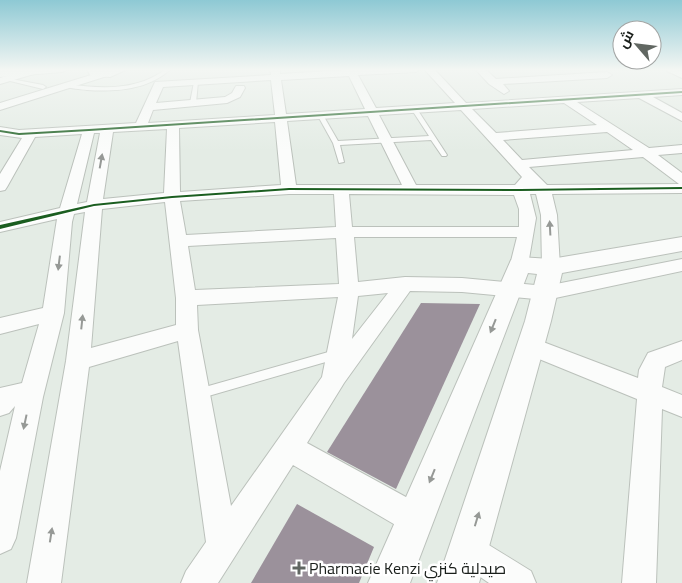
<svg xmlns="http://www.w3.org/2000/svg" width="682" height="583" font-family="'Titillium Web',Cairo,sans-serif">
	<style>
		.building { fill: #9b919b }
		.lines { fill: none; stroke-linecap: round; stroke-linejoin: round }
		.service-casing { stroke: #bbc1bb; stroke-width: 2 }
		.minor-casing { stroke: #bbc1bb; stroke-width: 2 }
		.tertiary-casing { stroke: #bbc1bb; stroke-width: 2 }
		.service { fill: #fbfcfb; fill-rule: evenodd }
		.minor { fill: #fbfcfb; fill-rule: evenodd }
		.tertiary { fill: #fbfcfb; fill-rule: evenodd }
		.cycleway-casing { stroke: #fff; stroke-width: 3 }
		.cycleway { fill: #1b5e20; fill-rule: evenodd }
		.oneway { fill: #969996 }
		.poi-dot { fill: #616762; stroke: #fff; stroke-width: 2 }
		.labels { text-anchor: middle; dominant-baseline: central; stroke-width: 5; stroke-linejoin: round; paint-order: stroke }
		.near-poi-label { font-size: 16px; fill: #1a1f1b; stroke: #fff; text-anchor: start }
	</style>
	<rect width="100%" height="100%" fill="#e4ece5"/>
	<g class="building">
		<polygon points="421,303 480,304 396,489 327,452"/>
		<polygon points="297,504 374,547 359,583 251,583"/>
	</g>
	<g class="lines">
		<g class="service-casing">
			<g id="service">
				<path d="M166,69h5c-23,21 -55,23 -84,21 -7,-1 -16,-1 -23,-4l3,-2c34,5 70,7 99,-15z"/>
				<polygon points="6,78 43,85 46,87 43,89 6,80"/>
				<polygon points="196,81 198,82 196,103 193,105 190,103 194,82"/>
				<polygon points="413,109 417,109 447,155 446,156 442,156 431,140 340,145 344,162 339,163 333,143 318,116 323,115 338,141 429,136 412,110"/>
				<polygon points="339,349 343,351 345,354 343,357 198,399 194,398 192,394 194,390 198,389"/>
			</g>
		</g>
		<g class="minor-casing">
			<g id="minor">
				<polygon points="30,69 34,70 34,74 0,84 0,78"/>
				<path d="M270,69h10v5l81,-5h59l-4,3 -58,3 18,33 79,-5 -31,-34h10l32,34 216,-14v6l-29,2 29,16v8l-43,-23 -62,4 72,46 33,-3v8l-24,2 24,18v20l-130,1 5,21 3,52 -2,4 -7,2 -7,-2 -2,-4 -1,-52 -5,-21h-6l6,24 -8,47 -2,4 -7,2 -7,-2 -2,-4 7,-28h-163l4,45 47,-5 57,1 84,8 136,-27v12l-136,29 -84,-8 -52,-1 -66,92 -37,60 119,65 4,11 -4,11 -11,4 -11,-4 -111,-65 -75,118h-37l5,-12 20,-29 -28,-201 -89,26 -28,216h-34l39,-222 19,-149 -11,2 -2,8 -8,91 -21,84 -27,141 -5,11 -11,5v-83l15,-65 -6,7 -9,3v-28l22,-5 17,-59 -39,10v-16l43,-10 14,-89 -57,13v-10l60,-14 22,-74 -47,3 -28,50 -2,3 -5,1v-17l22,-36 -22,-3v-8l19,3 117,-7 19,-41 116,-7zM349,76l16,33 -79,5 -5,-34zM271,80l4,35 -127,8 5,-13 74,-7 13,-6 5,-9 -1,-2h-8l-4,7 -7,4 -69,6 7,-16zM564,103l33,22 -101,8 -24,-24zM461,110l61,67 -7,8h-99l-37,-70zM368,116l34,69h-106l-9,-64zM275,122l6,63 -101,7 -1,-64zM167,129l-3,64 -61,6 10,-67zM607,132l26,18 -111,10 -19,-20zM94,133h6l-13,69 -10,2zM643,157l36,27 -132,1 -18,-18zM289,194h45l2,33 -150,8 -6,-34zM349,194l165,1 5,14v18h-167zM165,202l11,96v27l-85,23 11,-139zM336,238l3,46 -144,6 -7,-44zM388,293l-36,46 6,-43zM338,297l-16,80 -91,129 -33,-176 -1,-25z"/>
				<polygon points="475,69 485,69 496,79 607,72 612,75 607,78 503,84 509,91 504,94 489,84"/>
				<polygon points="666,69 682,71 682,78 667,71"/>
				<polygon points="104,71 107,72 107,76 0,110 0,103"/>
				<polygon points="530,337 638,378 639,370 648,353 682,341 682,360 665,367 662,387 682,395 682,417 662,409 656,583 622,583 637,399 522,352 519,346 522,340"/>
				<polygon points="468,534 479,539 531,571 536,583 489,583 457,561 452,550 457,539"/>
			</g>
		</g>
		<g class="tertiary-casing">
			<g id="tertiary">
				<polygon points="0,69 68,69 62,72 0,77"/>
				<polygon points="87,69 128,69 110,77 90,75"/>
				<polygon points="682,237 682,251 562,273 551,321 479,583 437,583 525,321 537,274 528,273 410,583 368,583 511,260 519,257 551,259"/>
			</g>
		</g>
		<use href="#service" class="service"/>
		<use href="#minor" class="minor"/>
		<use href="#tertiary" class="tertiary"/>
		<g class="cycleway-casing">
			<g id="cycleway">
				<polygon points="682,91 682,93 89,131 19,135 0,132 0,130 19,133 89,129"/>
				<polygon points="682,187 682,189 520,191 289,190 172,198 94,206 0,229 0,225 94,204 172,196 289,188 520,189"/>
			</g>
		</g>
		<use href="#cycleway" class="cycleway"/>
	</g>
	<defs><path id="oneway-solid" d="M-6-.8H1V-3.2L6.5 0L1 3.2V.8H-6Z" transform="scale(1.25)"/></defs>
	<g class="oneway">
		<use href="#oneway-solid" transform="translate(101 161) rotate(-80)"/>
		<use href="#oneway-solid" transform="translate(550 228) rotate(-93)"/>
		<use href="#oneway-solid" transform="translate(59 263) rotate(97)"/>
		<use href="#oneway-solid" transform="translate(82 322) rotate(-84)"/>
		<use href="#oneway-solid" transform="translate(493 326) rotate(112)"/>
		<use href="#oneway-solid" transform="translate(25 422) rotate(102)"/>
		<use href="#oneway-solid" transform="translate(432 476) rotate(112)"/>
		<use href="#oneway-solid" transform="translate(477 519) rotate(-73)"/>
		<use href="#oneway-solid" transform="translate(51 535) rotate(-81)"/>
	</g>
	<linearGradient id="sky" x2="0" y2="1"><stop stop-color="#8ec9d4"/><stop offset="0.46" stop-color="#f3f6f3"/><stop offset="1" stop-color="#f3f6f3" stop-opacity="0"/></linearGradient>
	<rect width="682" height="151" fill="url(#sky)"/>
	<path class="poi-dot" d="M296.5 560.5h5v5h5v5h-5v5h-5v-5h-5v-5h5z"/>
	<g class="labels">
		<g class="near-poi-label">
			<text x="309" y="568">Pharmacie Kenzi صيدلية كنزي</text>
		</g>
	</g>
	<g transform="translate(637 45) rotate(298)"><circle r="24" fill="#ffffff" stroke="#a3a5a4"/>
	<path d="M0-4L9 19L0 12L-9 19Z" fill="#616762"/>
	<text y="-8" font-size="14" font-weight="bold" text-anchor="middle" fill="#1a1f1b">ش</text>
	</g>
</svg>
